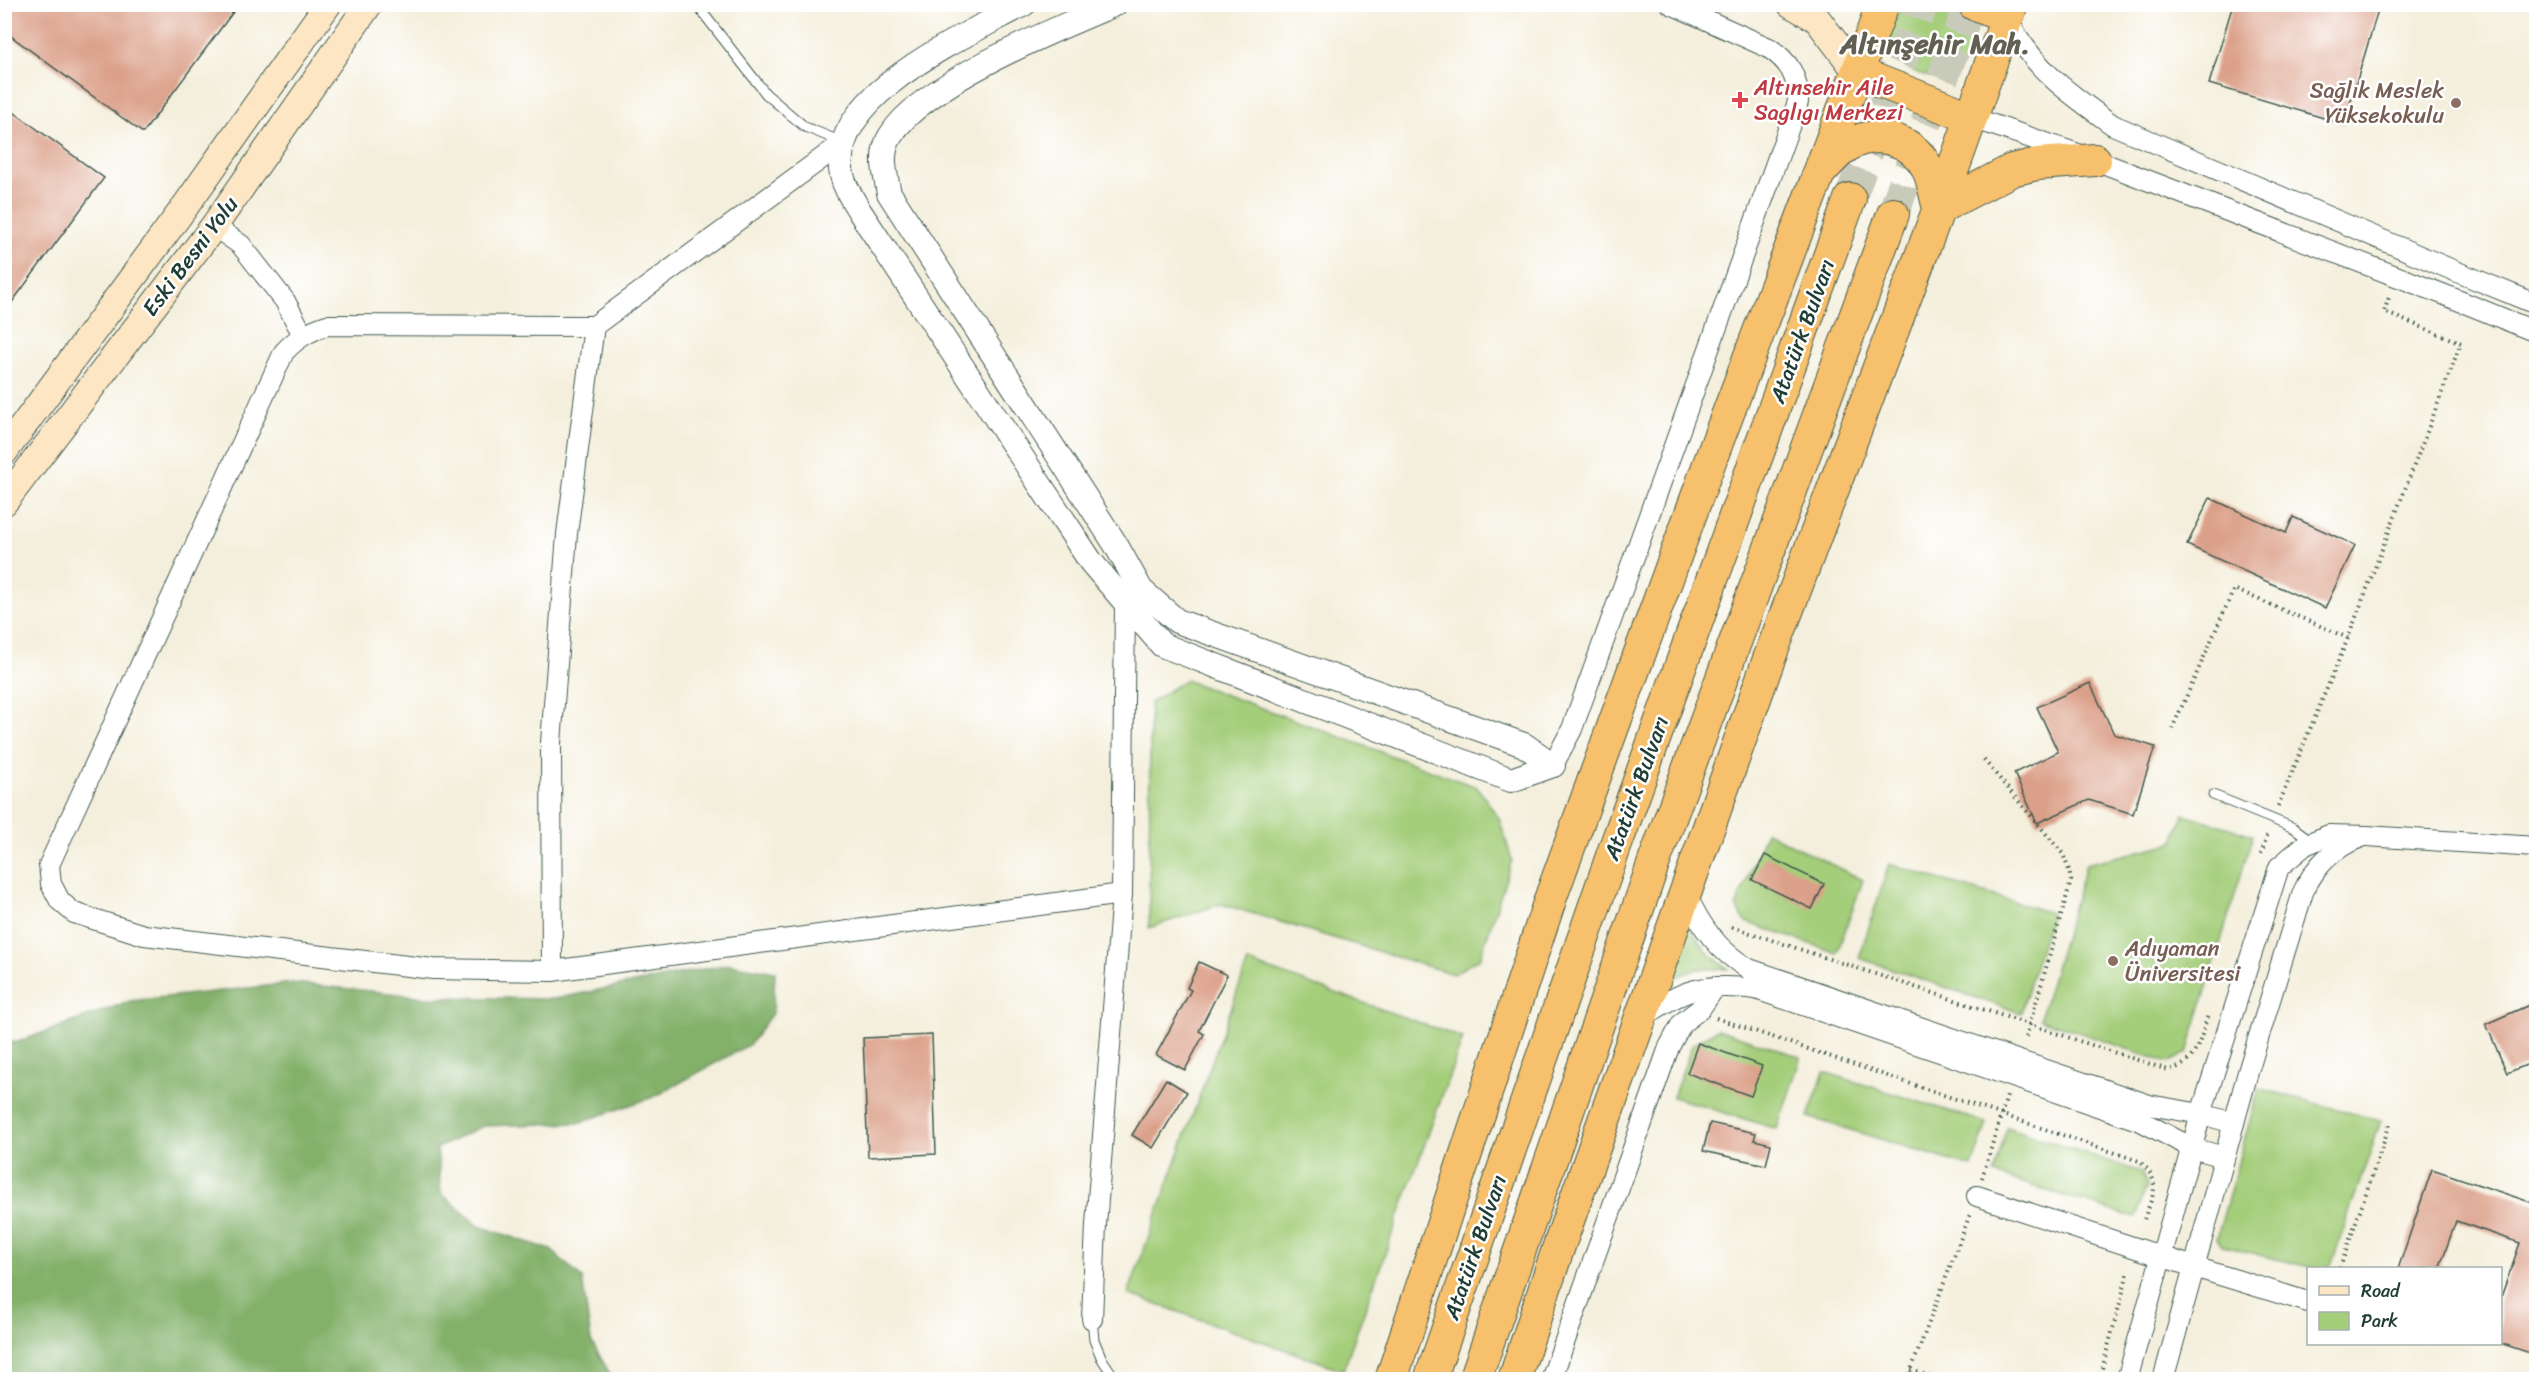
<svg xmlns="http://www.w3.org/2000/svg" width="2541" height="1384" font-family="Sriracha,sans-serif">
	<style>
		.green { fill: #a4ce7a; stroke: #628657; stroke-width: 1.5 }
		.forest { fill: #83b16a; stroke: #51774f; stroke-width: 1.5 }
		.building { fill: #dba089 }
		.lines { fill: none; stroke-linecap: round; stroke-linejoin: round }
		.trunk-tunnel { stroke: #c9cbba; stroke-width: 32; stroke-dasharray: 32 16; stroke-linecap: butt }
		.service-casing { stroke: #3f584d; stroke-width: 11 }
		.minor-casing { stroke: #3f584d; stroke-width: 22 }
		.tertiary-casing { stroke: #3f584d; stroke-width: 26 }
		.secondary-casing { stroke: #3f584d; stroke-width: 29 }
		.trunk-casing { stroke: #3f584d; stroke-width: 34 }
		.path { stroke: #3f584d; stroke-width: 4; stroke-dasharray: 1.5 4.5; stroke-linecap: butt }
		.service { stroke: #fff; stroke-width: 9 }
		.minor { stroke: #fff; stroke-width: 20 }
		.tertiary { stroke: #fff; stroke-width: 24 }
		.secondary { stroke: #fce6c4; stroke-width: 27 }
		.trunk { stroke: #f7c06c; stroke-width: 32 }
		.health-dot { fill: #e0444e; stroke: #fff; stroke-width: 2 }
		.education-dot { fill: #8d6e63; stroke: #fff; stroke-width: 2 }
		.labels { text-anchor: middle; dominant-baseline: central; stroke-width: 5; stroke-linejoin: round; paint-order: stroke }
		.health-label { font-size: 22px; fill: #be3a42; stroke: #fff; text-anchor: start }
		.education-label { font-size: 22px; fill: #785e54; stroke: #fff; text-anchor: end }
		.street-label { font-size: 22px; fill: #1f3d34; stroke: #fff }
		.district-label { font-size: 28px; font-weight: bold; fill: #616052; stroke: #fff }
	</style>
	<rect width="100%" height="100%" fill="#fff"/>
	<filter id="ink" filterUnits="userSpaceOnUse"><feTurbulence type="fractalNoise" baseFrequency=".0167" numOctaves="2"/><feDisplacementMap in="SourceGraphic" scale="12" xChannelSelector="R" yChannelSelector="G"/><feConvolveMatrix kernelMatrix="1 2 1 2 8 2 1 2 1" color-interpolation-filters="sRGB"/></filter>
	<filter id="wash" filterUnits="userSpaceOnUse"><feTurbulence type="fractalNoise" baseFrequency=".008" numOctaves="4" result="noise"/><feDisplacementMap in="SourceGraphic" scale="24" xChannelSelector="R" yChannelSelector="G"/><feGaussianBlur stdDeviation="1.35" result="paint"/><feColorMatrix in="noise" values="0 0 0 0 0 0 0 0 0 0 0 0 0 0 0 0 0 1.4 0 .05"/><feComposite in="paint" operator="in"/></filter>
	<g filter="url(#wash)">
		<rect width="100%" height="100%" fill="#f4efdc"/>
		<g class="green">
			<path d="M1958,4c11,10 17,24 14,38 -11,72 -122,18 -67,-37z"/>
			<polygon points="1185,680 1477,787 1499,818 1512,860 1480,958 1453,974 1221,904 1149,928 1150,703"/>
			<polygon points="2184,814 2253,835 2187,1053 2168,1063 2040,1019 2086,864 2173,843"/>
			<polygon points="1766,832 1863,880 1837,953 1746,922 1736,907"/>
			<polygon points="1889,864 2051,913 2021,1013 1859,958"/>
			<polygon points="1688,924 1706,951 1728,969 1697,969 1667,981"/>
			<polygon points="1248,962 1463,1038 1343,1370 1128,1294"/>
			<polygon points="1717,1029 1801,1057 1777,1129 1673,1097 1692,1045"/>
			<polygon points="1824,1072 1987,1123 1972,1167 1808,1117"/>
			<polygon points="2259,1088 2381,1121 2331,1265 2325,1268 2314,1268 2222,1246 2217,1238"/>
			<polygon points="2007,1127 2141,1172 2147,1185 2136,1218 1994,1174"/>
		</g>
		<polygon class="forest" points="729,964 775,972 773,1012 750,1044 656,1096 578,1123 483,1126 437,1148 441,1193 479,1226 551,1250 582,1278 591,1341 613,1379 5,1379 5,1039 15,1043 130,1001 293,983 427,997 554,999"/>
		<g id="blocks">
			<g class="building">
				<polygon points="4,4 239,4 143,133 4,31"/>
				<polygon points="2233,4 2358,4 2378,10 2344,124 2209,84"/>
				<polygon points="4,105 104,178 4,313"/>
				<polygon points="2210,498 2286,533 2293,517 2355,545 2325,608 2187,545"/>
				<polygon points="2090,683 2114,734 2155,747 2133,814 2089,800 2037,823 2014,773 2058,752 2037,707"/>
				<polygon points="1765,855 1824,884 1812,909 1752,880"/>
				<polygon points="1199,962 1227,975 1199,1031 1204,1034 1185,1070 1156,1055 1191,990 1187,988"/>
				<polygon points="2536,1002 2536,1061 2507,1073 2486,1024"/>
				<polygon points="932,1035 936,1154 868,1157 863,1038"/>
				<polygon points="1698,1043 1762,1066 1751,1096 1687,1073"/>
				<polygon points="1166,1079 1187,1092 1153,1148 1132,1135"/>
				<polygon points="1710,1123 1756,1133 1754,1140 1771,1144 1766,1165 1703,1151"/>
				<polygon points="2432,1169 2536,1204 2536,1355 2500,1343 2500,1300 2520,1243 2456,1221 2439,1269 2398,1269"/>
			</g>
		</g>
	</g>
	<g filter="url(#ink)">
		<use href="#blocks" fill-opacity="0" stroke="#3f584d" stroke-width="1.5"/>
		<g class="lines">
			<g class="trunk-tunnel">
				<polyline points="1850,199 1922,4"/>
				<polyline points="1893,214 1970,4"/>
			</g>
			<g class="service-casing">
				<g id="service">
					<polyline points="696,4 766,94 805,127 842,142"/>
					<polyline points="2213,795 2294,828 2313,842"/>
					<polyline points="1092,1319 1094,1340 1102,1359 1116,1380"/>
				</g>
			</g>
			<g class="minor-casing">
				<g id="minor">
					<path d="M2007,18c26,51 60,74 106,107l342,146 81,33"/>
					<polyline points="1970,117 2095,160 2445,295 2536,332"/>
					<polyline points="214,226 241,245 285,301 303,335"/>
					<path d="M594,326l-267,-1c-18,6 -30,13 -43,27l-235,513 2,19 9,17 14,12 70,22 289,34 119,2 570,-77"/>
					<path d="M1553,765l19,-36 226,-627c0,-25 -8,-40 -29,-54l-98,-44"/>
					<path d="M1686,894c15,33 32,57 63,75l400,136 52,9 33,9"/>
					<polyline points="552,971 551,743 567,534 594,326 844,142"/>
					<path d="M1641,1019c42,-31 63,-36 115,-30l385,132 51,27 32,9"/>
					<polyline points="1977,1196 2194,1267 2308,1302"/>
					<polyline points="1092,1319 1096,1225 1122,894 1125,603 1132,598"/>
					<polyline points="1551,1380 1669,1047 1682,1023 1700,1009 1715,987"/>
					<polyline points="2127,1380 2201,1114 2279,867 2305,845 2329,835 2367,836 2536,847"/>
					<path d="M2163,1380l85,-308 55,-180c12,-26 30,-44 56,-54"/>
				</g>
			</g>
			<g class="tertiary-casing">
				<g id="tertiary">
					<path d="M1024,4c-56,31 -199,91 -182,171 3,14 11,25 18,37l231,350 71,83 349,135 42,-15"/>
					<path d="M1115,4c-57,24 -192,79 -224,131 -12,18 -6,38 -2,58l227,352 25,45 36,31 347,124 29,20"/>
				</g>
			</g>
			<g class="secondary-casing">
				<g id="secondary">
					<polyline points="1791,4 1817,19 1858,73"/>
					<polyline points="4,452 184,208 328,4"/>
					<polyline points="4,502 214,226 369,4"/>
				</g>
			</g>
			<g class="trunk-casing">
				<g id="trunk">
					<polyline points="1974,4 2007,18"/>
					<polyline points="1858,73 1970,117"/>
					<path d="M1823,169c7,-8 15,-17 24,-23 28,-17 64,-8 80,21 6,12 8,28 12,41l73,-38 25,-6 58,-4"/>
					<polyline points="1391,1380 1552,894 1710,461 1883,4"/>
					<polyline points="1430,1380 1614,850 1850,199"/>
					<polyline points="1475,1380 1654,862 1893,214"/>
					<polyline points="1514,1380 1559,1246 1769,659 1939,208 2012,4"/>
				</g>
			</g>
			<g class="path">
				<polyline points="2172,729 2234,589 2348,638"/>
				<polyline points="1984,760 2063,854 2069,870 2071,881 2025,1041"/>
				<polyline points="2278,806 2348,638 2461,343 2384,312 2390,294"/>
				<polyline points="2261,854 2268,833"/>
				<path d="M1732,927l436,143c29,-5 32,-31 40,-55"/>
				<path d="M1716,1018l423,143c26,22 12,35 4,62"/>
				<polyline points="1982,1178 2007,1096"/>
				<polyline points="2340,1268 2391,1121"/>
				<polyline points="1911,1370 1940,1380"/>
				<polyline points="1876,1380 1879,1380"/>
				<polyline points="1910,1380 1911,1370 1970,1214"/>
				<polyline points="2099,1380 2128,1273"/>
			</g>
			<use href="#service" class="service"/>
			<use href="#minor" class="minor"/>
			<use href="#tertiary" class="tertiary"/>
			<use href="#secondary" class="secondary"/>
			<use href="#trunk" class="trunk"/>
		</g>
	</g>
	<path class="health-dot" d="M1737 91h6v6h6v6h-6v6h-6v-6h-6v-6h6z"/>
	<g class="education-dot">
		<circle cx="2456" cy="103" r="6"/>
		<circle cx="2113" cy="961" r="6"/>
	</g>
	<g class="labels">
		<g class="health-label">
			<text x="1754" y="87">Altınsehir Aile<tspan x="1754" dy="25">Saglıgı Merkezi</tspan></text>
		</g>
		<g class="education-label">
			<text x="2444" y="90">Sağlık Meslek<tspan x="2444" dy="25">Yüksekokulu</tspan></text>
			<text x="2125" y="948" text-anchor="start">Adıyaman<tspan x="2125" dy="25">Üniversitesi</tspan></text>
		</g>
		<g class="street-label">
			<text transform="translate(190 256) rotate(-53)">Eski Besni Yolu</text>
			<text transform="translate(1802 331) rotate(-70)">Atatürk Bulvarı</text>
			<text transform="translate(1636 788) rotate(-70)">Atatürk Bulvarı</text>
			<text transform="translate(1475 1247) rotate(-71)">Atatürk Bulvarı</text>
		</g>
		<g class="district-label">
			<text x="1935" y="43">Altınşehir Mah.</text>
		</g>
	</g>
	<rect width="2541" height="1384" fill="none" stroke="#fff" stroke-width="24"/>
	<rect x="2307" y="1267" width="195" height="78" fill="#ffffff" stroke="#a5b1ae" stroke-width="1.5"/>
	<rect x="2319" y="1286" width="30" height="9" fill="#fce6c4" stroke="#a5b1ae" stroke-width="1.5"/>
	<text x="2361" y="1297" font-size="18" fill="#1f3d34">Road</text>
	<rect x="2319" y="1312" width="30" height="18" fill="#a4ce7a" stroke="#a5b1ae" stroke-width="1.5"/>
	<text x="2361" y="1327" font-size="18" fill="#1f3d34">Park</text>
</svg>
